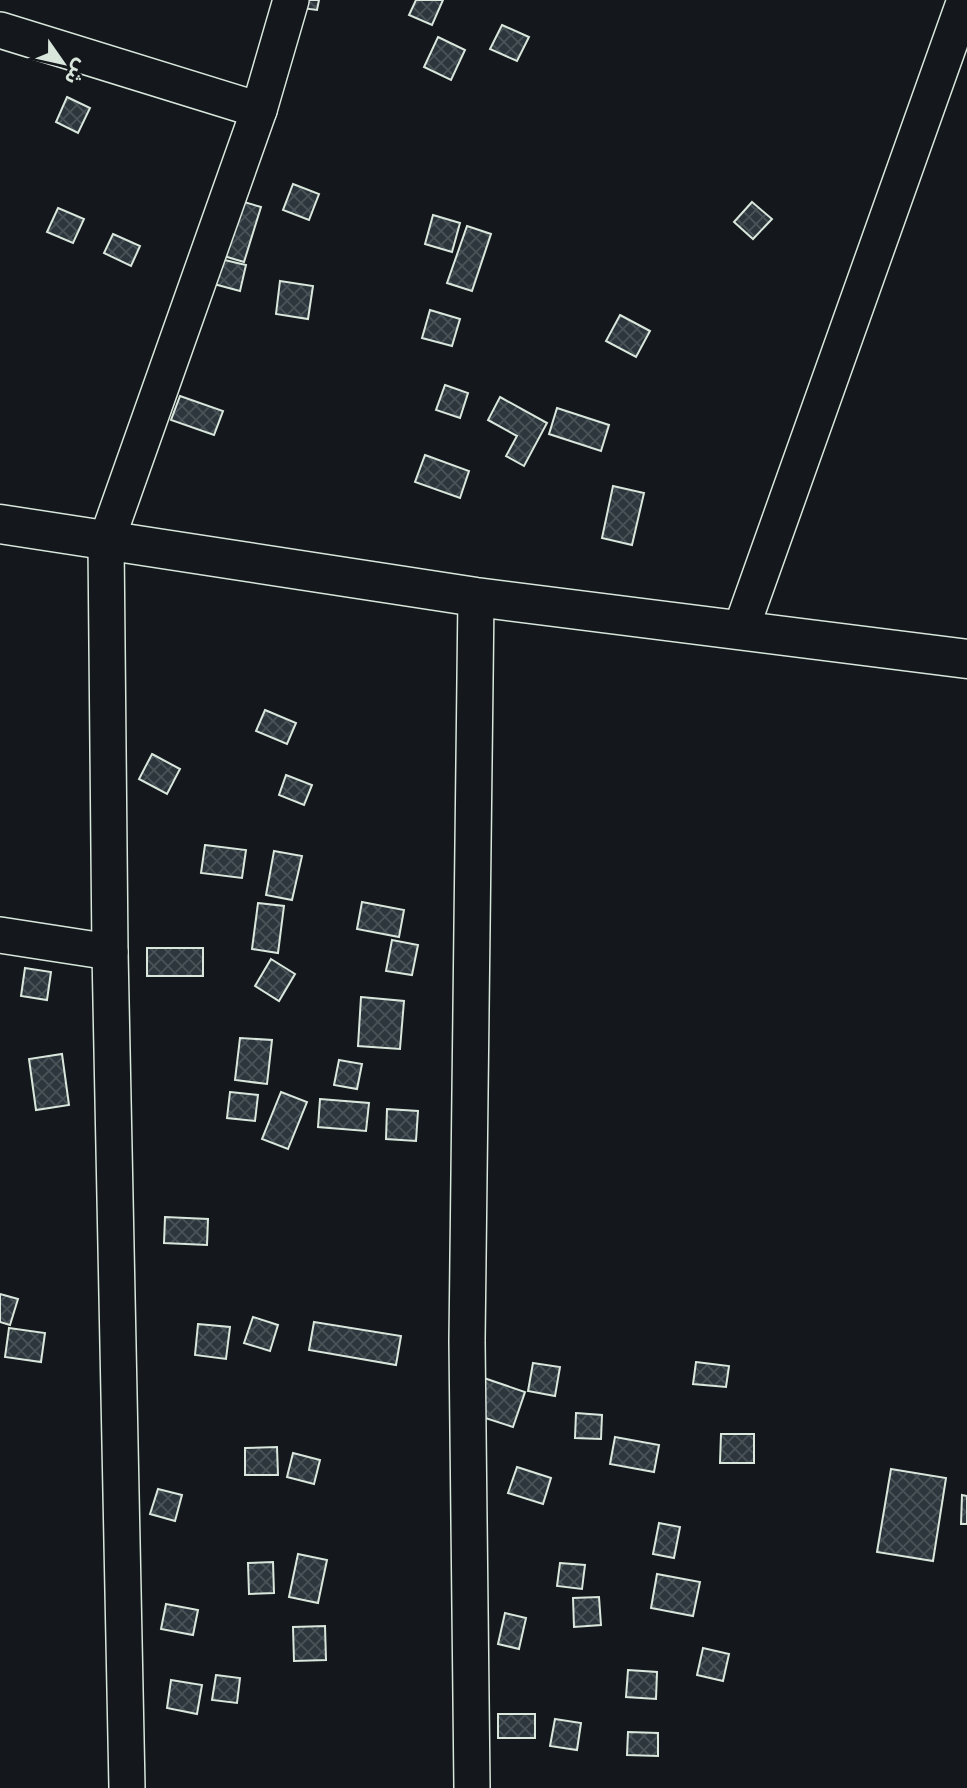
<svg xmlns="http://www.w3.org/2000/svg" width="967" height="1788" font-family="Raleway,'Noto Sans Arabic',sans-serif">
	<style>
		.building { fill: url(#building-cross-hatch); stroke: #d8e6dc; stroke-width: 2 }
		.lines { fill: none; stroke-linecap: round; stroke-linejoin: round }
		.minor-casing { stroke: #d8e6dc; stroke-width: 38 }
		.secondary-casing { stroke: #d8e6dc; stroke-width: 41 }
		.minor { stroke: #14181c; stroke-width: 35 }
		.secondary { stroke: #14181c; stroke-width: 38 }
	</style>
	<defs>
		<pattern id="building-cross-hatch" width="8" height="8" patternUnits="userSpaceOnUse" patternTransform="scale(1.75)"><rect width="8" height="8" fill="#2c363c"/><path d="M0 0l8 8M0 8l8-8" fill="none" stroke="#4a5358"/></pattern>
	</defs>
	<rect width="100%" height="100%" fill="#14181c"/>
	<g class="building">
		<polygon points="294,0 319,0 317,10 293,7"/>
		<polygon points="416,0 443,0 432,25 409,15"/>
		<polygon points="502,25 529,37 517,61 490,49"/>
		<polygon points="438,37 465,50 451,80 424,67"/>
		<polygon points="67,97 90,108 78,133 56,122"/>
		<polygon points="293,184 319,194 309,220 283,210"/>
		<polygon points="234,199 261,207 244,262 217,254"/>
		<polygon points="752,202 772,219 753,239 734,222"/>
		<polygon points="58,208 84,219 73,243 47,232"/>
		<polygon points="433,215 460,223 452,252 425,244"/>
		<polygon points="467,226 491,234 472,291 447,283"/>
		<polygon points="113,234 140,246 131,266 104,253"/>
		<polygon points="216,258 246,265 240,291 210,283"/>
		<polygon points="280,281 313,286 308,319 276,314"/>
		<polygon points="430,310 460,319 452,346 422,338"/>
		<polygon points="620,315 650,331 636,357 606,341"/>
		<polygon points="445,385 468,393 460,418 436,410"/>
		<polygon points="180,396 223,411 214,435 171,420"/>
		<polygon points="500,397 547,423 524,466 506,456 517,436 488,420"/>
		<polygon points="557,408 609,425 601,451 549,434"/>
		<polygon points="425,455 469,471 460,498 415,482"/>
		<polygon points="613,486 644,493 632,545 602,538"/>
		<polygon points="265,710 296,723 287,744 256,731"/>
		<polygon points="152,754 180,769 167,794 139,779"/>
		<polygon points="286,775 312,785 304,805 279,795"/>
		<polygon points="205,845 246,850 242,878 201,873"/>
		<polygon points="274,851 302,856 292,900 266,895"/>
		<polygon points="362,902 404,910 399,937 357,929"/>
		<polygon points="258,903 284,906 278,953 252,949"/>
		<polygon points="392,940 418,945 412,975 386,971"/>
		<rect x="147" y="948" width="56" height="28"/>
		<polygon points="271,959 295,974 279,1001 255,986"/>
		<polygon points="25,968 51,972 47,1000 21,996"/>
		<polygon points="361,997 404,1001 400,1049 358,1046"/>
		<polygon points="240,1038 272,1040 267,1084 235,1080"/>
		<polygon points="62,1054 69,1105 36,1110 29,1059"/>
		<polygon points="339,1060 362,1064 357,1089 334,1085"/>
		<polygon points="230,1092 258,1095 255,1121 227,1118"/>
		<polygon points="281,1092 307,1102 288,1149 262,1139"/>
		<polygon points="320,1099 369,1103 366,1131 318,1127"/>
		<polygon points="387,1109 418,1111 416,1141 386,1139"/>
		<polygon points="165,1217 208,1219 207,1245 164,1243"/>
		<polygon points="0,1294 18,1299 10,1325 0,1322"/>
		<polygon points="253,1317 278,1325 270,1351 244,1343"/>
		<polygon points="314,1322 401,1336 396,1365 309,1350"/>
		<polygon points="198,1324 230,1327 226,1359 195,1355"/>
		<polygon points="9,1328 45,1333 41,1362 5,1357"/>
		<polygon points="696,1362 729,1366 726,1387 693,1384"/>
		<polygon points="533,1363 560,1367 555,1396 528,1391"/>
		<polygon points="481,1377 525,1392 513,1427 470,1413"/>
		<polygon points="576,1413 602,1415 601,1439 575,1438"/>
		<polygon points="721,1434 754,1434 754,1463 720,1463"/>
		<polygon points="615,1437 659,1445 654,1472 610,1464"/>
		<polygon points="277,1447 278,1475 245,1475 245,1448"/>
		<polygon points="293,1453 320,1460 314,1484 287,1477"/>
		<polygon points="517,1467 551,1478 543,1504 508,1493"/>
		<polygon points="891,1469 946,1478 933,1561 877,1552"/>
		<polygon points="158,1489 182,1495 175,1521 150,1514"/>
		<polygon points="962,1495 967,1496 967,1524 961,1524"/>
		<polygon points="659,1523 680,1527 674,1558 653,1554"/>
		<polygon points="298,1554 327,1560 318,1603 289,1597"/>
		<polygon points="273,1562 274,1593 249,1594 248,1563"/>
		<polygon points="560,1563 585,1565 582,1589 557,1586"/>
		<polygon points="657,1574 700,1582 693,1616 651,1608"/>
		<polygon points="599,1597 601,1625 574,1627 573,1598"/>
		<polygon points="166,1604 198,1610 193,1635 161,1629"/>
		<polygon points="505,1613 526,1618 519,1649 498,1644"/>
		<polygon points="325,1626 326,1660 294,1661 293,1627"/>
		<polygon points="703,1648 729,1654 723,1681 697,1675"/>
		<polygon points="628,1670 657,1672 656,1699 626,1697"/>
		<polygon points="216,1675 240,1678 237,1703 212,1700"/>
		<polygon points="171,1680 202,1685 197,1714 167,1708"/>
		<rect x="498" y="1714" width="37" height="24"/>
		<polygon points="555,1719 581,1723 577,1750 550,1746"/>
		<polygon points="628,1732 658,1733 658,1756 627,1755"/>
	</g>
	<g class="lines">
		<g class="minor-casing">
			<g id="minor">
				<polyline points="0,30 259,110"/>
				<polyline points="741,629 965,0"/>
				<polyline points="0,935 110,952"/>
				<polyline points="127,1788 110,952 106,542 259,110 291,0"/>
				<polyline points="472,1788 467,1341 476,597"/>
			</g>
		</g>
		<g class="secondary-casing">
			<polyline id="secondary" points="0,524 476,597 967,659"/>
		</g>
		<use href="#minor" class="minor"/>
		<use href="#secondary" class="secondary"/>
	</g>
	<g transform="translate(63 63) rotate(124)" stroke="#14181c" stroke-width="5" paint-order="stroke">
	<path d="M0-5L12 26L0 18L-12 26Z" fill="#d8e6dc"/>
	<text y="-10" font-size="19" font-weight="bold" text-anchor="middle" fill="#d8e6dc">ش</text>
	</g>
</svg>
